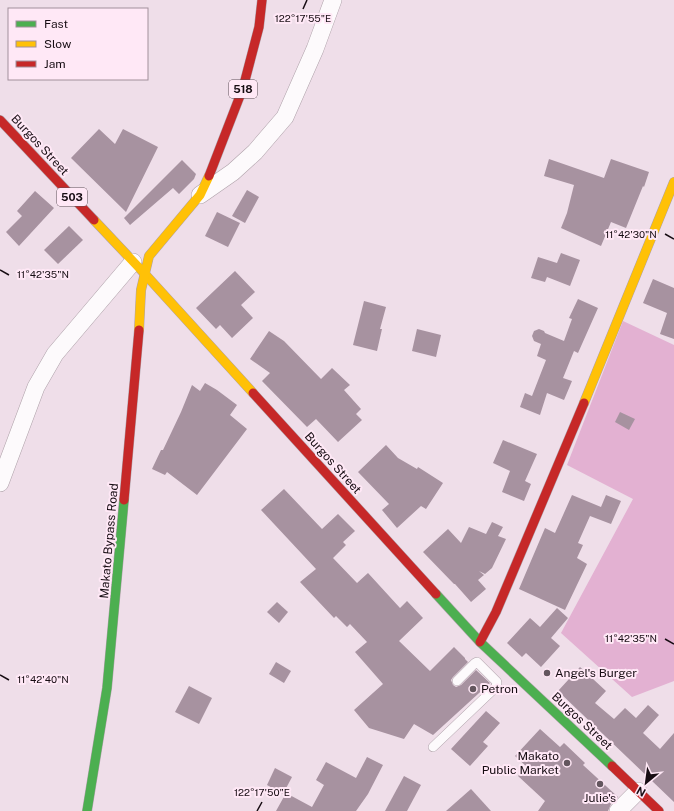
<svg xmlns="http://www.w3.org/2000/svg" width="674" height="811" font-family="'Public Sans',sans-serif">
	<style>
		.forest { fill: #e3b1d2 }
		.building { fill: #a792a0 }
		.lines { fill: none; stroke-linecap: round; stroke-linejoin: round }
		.lane-casing { stroke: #aea1a9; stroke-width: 10 }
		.street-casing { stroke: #aea1a9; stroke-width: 18 }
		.fast-casing { stroke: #aea1a9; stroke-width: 10 }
		.slow-casing { stroke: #aea1a9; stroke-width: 10 }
		.jam-casing { stroke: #aea1a9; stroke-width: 10 }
		.lane { stroke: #fdfafc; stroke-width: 9 }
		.street { stroke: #fdfafc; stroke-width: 17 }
		.fast { stroke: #4caf50; stroke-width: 9 }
		.slow { stroke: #ffc107; stroke-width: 9 }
		.jam { stroke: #c62828; stroke-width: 9 }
		.ticks { fill: none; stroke: #170d13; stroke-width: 1.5 }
		.poi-dot { fill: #63565e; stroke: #ffe8f6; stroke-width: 1.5 }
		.labels { text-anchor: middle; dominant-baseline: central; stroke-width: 4; stroke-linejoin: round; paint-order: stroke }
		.shield { fill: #ffe8f6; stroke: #5d4f57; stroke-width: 1 }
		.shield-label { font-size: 11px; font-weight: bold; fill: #170d13 }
		.street-label { font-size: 12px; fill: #170d13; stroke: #ffe8f6 }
		.poi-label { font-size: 12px; fill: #170d13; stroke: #ffe8f6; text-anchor: start }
		.ticks-label { font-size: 10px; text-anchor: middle; fill: #170d13; stroke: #ffe8f6; stroke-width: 4; stroke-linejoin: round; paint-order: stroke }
	</style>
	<rect width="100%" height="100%" fill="#efdee9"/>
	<polygon class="forest" points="623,321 674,345 674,681 632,697 561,633 633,499 567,465"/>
	<g class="building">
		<polygon points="99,129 115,144 123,129 158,147 126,212 71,158"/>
		<polygon points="549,159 604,178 611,159 649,172 644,187 643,186 626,228 611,222 601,246 561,228 567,213 574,185 544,176"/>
		<polygon points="182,160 196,174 194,179 179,194 173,188 130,225 124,218"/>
		<polygon points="247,190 259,197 245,223 232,216"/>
		<polygon points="35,191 54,208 19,246 6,232 22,216 17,211"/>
		<polygon points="217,212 240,223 228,247 205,236"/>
		<polygon points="69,226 83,240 58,264 44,250"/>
		<polygon points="561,253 580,260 570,286 547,277 545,282 531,278 538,257 557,263"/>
		<polygon points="235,271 255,292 241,305 253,318 232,338 220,325 216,329 196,308"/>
		<polygon points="653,279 674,288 674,339 660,334 667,313 643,303"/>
		<polygon points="578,299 598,308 578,353 574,351 563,378 572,381 564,400 547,393 540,415 520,407 525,393 532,396 546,360 537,356 541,344 534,341 532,336 534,331 539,329 544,331 545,333 564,341 572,319 569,318"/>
		<polygon points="364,301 386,307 380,329 382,329 377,351 353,345"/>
		<polygon points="417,329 441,335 436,357 412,351"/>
		<polygon points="269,331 284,341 321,379 332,368 350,385 344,390 361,409 356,414 362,420 338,442 316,419 307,427 262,381 270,373 250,359"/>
		<polygon points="205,383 217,390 237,405 230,415 247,429 197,495 167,472 165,475 152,469 161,450 163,450 181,412 192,385 200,391"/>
		<polygon points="620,412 635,419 629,430 615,422"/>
		<polygon points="503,440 537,454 525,481 531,484 524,501 502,492 510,471 493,463"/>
		<polygon points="386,445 398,458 417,469 418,467 443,483 426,509 421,506 397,528 382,510 389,504 358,472"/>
		<polygon points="284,489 322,529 338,514 355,531 343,542 346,545 333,558 357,583 368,573 400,608 407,601 423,618 399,641 430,671 454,647 465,658 465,659 468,662 453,677 451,680 453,685 456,687 461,685 476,670 490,683 433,735 414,724 404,739 369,728 354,710 383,684 355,652 367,642 350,624 347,627 336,616 334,618 300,582 316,569 261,510"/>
		<polygon points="572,495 601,507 606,495 621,501 611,524 590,516 578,543 583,545 577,558 587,564 565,610 519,589 545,528 555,533"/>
		<polygon points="492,522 503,527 498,536 506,539 492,568 485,574 479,571 484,575 478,580 486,589 471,602 455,584 454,584 423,552 448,529 461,543 469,527 486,534"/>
		<polygon points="277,602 288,612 279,623 267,612"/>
		<polygon points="557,608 568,618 551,638 560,646 541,667 526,653 522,657 507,643 530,618 540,627"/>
		<polygon points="276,662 291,671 284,683 269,674"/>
		<polygon points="580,667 606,691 595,703 614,719 625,708 636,718 648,705 659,715 643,733 660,749 674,733 674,802 558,691"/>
		<polygon points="189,686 212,698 199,724 175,712"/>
		<polygon points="486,711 500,723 483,742 488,746 470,766 451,749"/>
		<polygon points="540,729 560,747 564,743 585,763 583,765 618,797 611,804 608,811 538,811 545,801 518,776 527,767 515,756"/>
		<polygon points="367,757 383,765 368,794 356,811 276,811 286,793 312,807 324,785 316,780 326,762 356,778"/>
		<polygon points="275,768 292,777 283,794 267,785"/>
		<polygon points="404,776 421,785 407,811 385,811"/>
		<polygon points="471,789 491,811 446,811"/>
	</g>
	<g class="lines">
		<g class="lane-casing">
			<polyline id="lane" points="433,747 496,687 497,682 477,662 475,663 457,681"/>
		</g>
		<g class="street-casing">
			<g id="street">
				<polyline points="200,195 233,172 255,152 285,117 315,49 333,0"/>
				<polyline points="0,483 36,387 55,354 133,262"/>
				<polyline points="618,811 638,791"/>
			</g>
		</g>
		<g class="fast-casing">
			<g id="fast">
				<polyline points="436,594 480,642 612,766"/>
				<polyline points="87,811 107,688 124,500"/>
			</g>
		</g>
		<g class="slow-casing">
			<g id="slow">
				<polyline points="94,220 144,273"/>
				<polyline points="144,273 253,393"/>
				<polyline points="139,330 141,290 149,256 200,195 209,176"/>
				<polyline points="584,403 674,182"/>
			</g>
		</g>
		<g class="jam-casing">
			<g id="jam">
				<polyline points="0,120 94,220"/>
				<polyline points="209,176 243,88 259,27 262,0"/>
				<polyline points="253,393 436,594"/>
				<polyline points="124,500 139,330"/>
				<polyline points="480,642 496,612 584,403"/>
				<polyline points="612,766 659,811"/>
			</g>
		</g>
		<use href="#lane" class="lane"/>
		<use href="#street" class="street"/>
		<use href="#fast" class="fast"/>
		<use href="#slow" class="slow"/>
		<use href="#jam" class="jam"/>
	</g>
	<path class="ticks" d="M303,9l4,-9M665,234l9,5M0,270l9,5M665,639l9,5M0,675l9,5M257,811l5,-9"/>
	<g class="poi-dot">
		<circle cx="547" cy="673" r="4"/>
		<circle cx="473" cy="689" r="4"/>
		<circle cx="567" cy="763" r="4"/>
		<circle cx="600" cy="784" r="4"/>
	</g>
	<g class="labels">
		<g class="shield">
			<rect x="229" y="80" width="28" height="18" rx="3"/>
			<rect x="57" y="188" width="30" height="18" rx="3"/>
		</g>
		<g class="shield-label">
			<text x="243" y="89">518</text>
			<text x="72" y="197">503</text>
		</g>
		<g class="street-label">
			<text transform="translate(40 145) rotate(47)">Burgos Street</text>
			<text transform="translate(333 463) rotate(48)">Burgos Street</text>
			<text transform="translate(109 541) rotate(-85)">Makato Bypass Road</text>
			<text transform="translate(582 721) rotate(43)">Burgos Street</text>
		</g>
		<g class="poi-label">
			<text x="555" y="673">Angel's Burger</text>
			<text x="481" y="689">Petron</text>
			<text x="559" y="756" text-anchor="end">Makato<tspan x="559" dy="14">Public Market</tspan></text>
			<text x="600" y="798" text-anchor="middle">Julie's</text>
		</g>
	</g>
	<g class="ticks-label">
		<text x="303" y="22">122°17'55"E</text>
		<text x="631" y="238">11°42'30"N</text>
		<text x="43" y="278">11°42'35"N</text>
		<text x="631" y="642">11°42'35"N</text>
		<text x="43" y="683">11°42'40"N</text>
		<text x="262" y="796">122°17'50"E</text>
	</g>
	<rect x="8" y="8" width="140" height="72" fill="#ffe8f6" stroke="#a2909b"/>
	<rect x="16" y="21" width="20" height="6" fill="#4caf50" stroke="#a2909b"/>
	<text x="44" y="28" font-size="12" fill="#170d13">Fast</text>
	<rect x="16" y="41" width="20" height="6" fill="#ffc107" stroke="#a2909b"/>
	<text x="44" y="48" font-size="12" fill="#170d13">Slow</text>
	<rect x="16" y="61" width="20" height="6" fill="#c62828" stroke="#a2909b"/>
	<text x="44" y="68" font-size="12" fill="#170d13">Jam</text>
	<g transform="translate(646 783) rotate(209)" stroke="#ffe8f6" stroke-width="3" paint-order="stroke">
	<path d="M0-3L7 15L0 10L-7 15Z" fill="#170d13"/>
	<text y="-6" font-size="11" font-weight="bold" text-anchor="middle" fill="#170d13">N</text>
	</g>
</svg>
